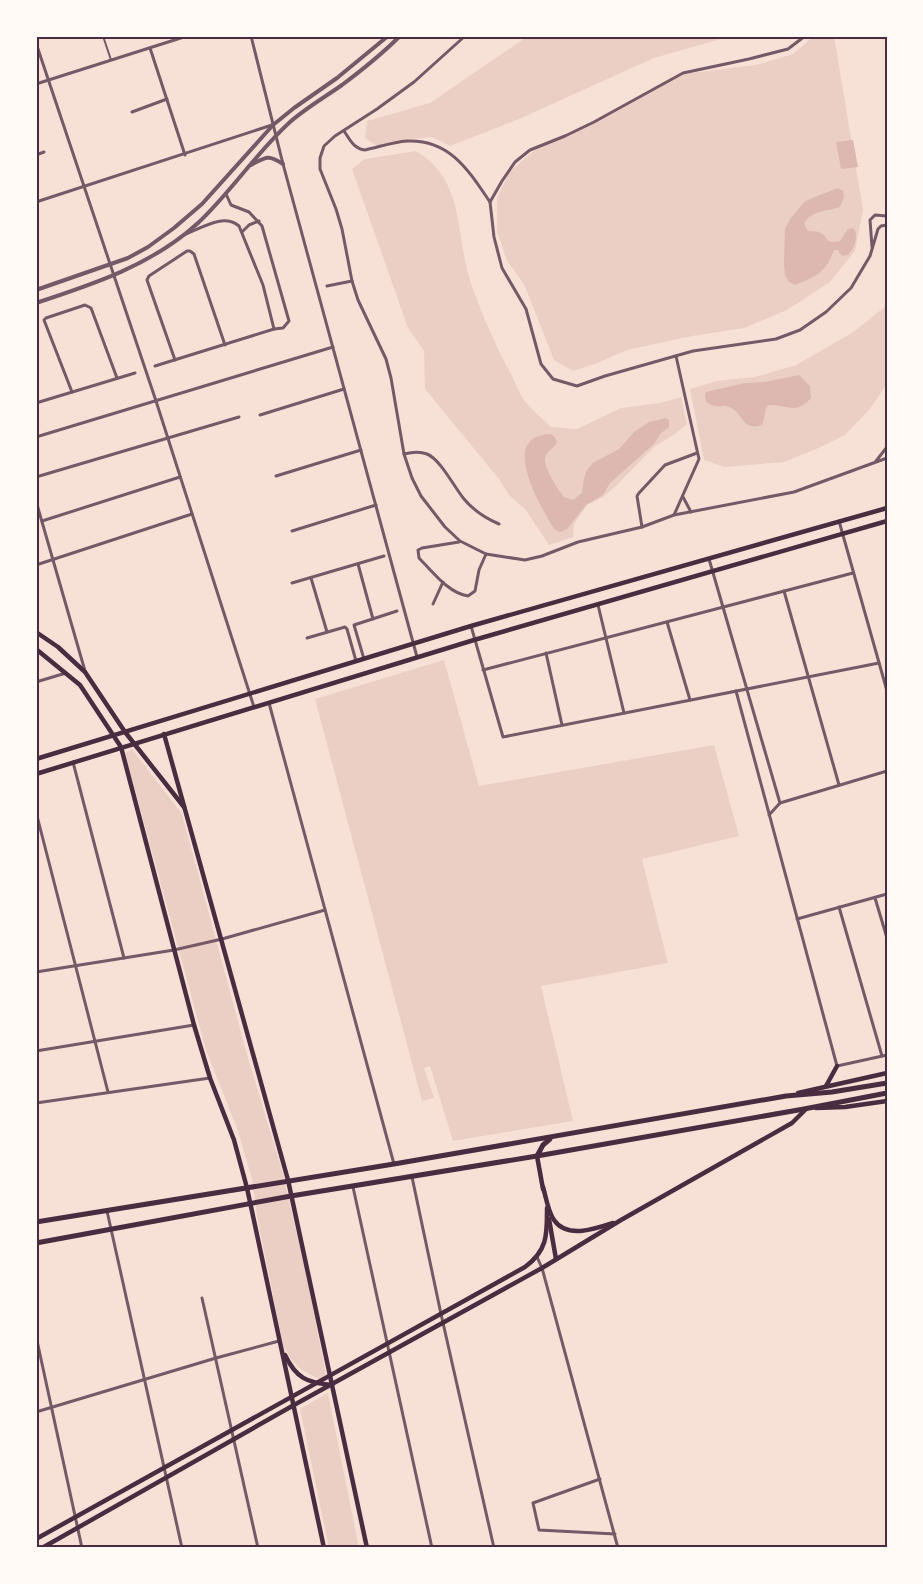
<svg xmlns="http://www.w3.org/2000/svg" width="923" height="1584" font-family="Raleway,sans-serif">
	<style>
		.green { fill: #ebcfc5 }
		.water { fill: #dcb8b0 }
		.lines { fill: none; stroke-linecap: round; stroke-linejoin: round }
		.service { stroke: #755966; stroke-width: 2 }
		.minor { stroke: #755966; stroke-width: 3 }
		.tertiary { stroke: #755966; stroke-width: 4 }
		.secondary { stroke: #4a2c40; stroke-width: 4.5 }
		.primary { stroke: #4a2c40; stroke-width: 5 }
		.neatline { fill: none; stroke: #4a2c40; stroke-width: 2 }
	</style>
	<rect width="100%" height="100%" fill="#f7e1d7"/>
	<g class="green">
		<polygon points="528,36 731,36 654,58 519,119 450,146 432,137 403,140 377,146 365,138 367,121 430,103"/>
		<polygon points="814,36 834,36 863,210 855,251 830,282 787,310 744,328 692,336 627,350 595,364 573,371 554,360 524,284 507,261 497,231 497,198 510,171 535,150 609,116 683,74 756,65 793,54"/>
		<path d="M416,151c51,30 38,86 56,135 11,31 24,61 40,90 4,8 7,17 12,24 7,9 18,18 27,27l26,2 44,-21 39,-5 21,-6 6,27 -12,10 -21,13 -38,39 -13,11 -16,8 -13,19 -1,13 -24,8 -24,-36 -16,-14 -10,-16 -74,-90 -1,-38 -16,-23 -56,-159 13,-10z"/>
		<polygon points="887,305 887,384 869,410 845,435 821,447 784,462 725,467 704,460 690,389 717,381 755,377 796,365 852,333"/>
		<polygon points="444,660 479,786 714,745 739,836 642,859 668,963 541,986 573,1121 453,1141 430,1066 424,1068 434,1098 422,1101 315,699"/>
		<path d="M132,749l50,65 64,237 37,123 24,103 19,98 -7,4c-22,-11 -24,-13 -36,-34l-26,-129 -5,-37 -14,-48 -32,-81 -81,-297z"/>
		<polygon points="328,1393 359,1548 329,1548 300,1409"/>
	</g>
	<g class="water">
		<polygon points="853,140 858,167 841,169 836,142"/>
		<path d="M838,188l5,3 1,6 -4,10c-14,5 -27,3 -36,16l3,7c4,2 9,1 12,2 10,4 5,13 21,9l8,-12 4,-1 3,2c3,10 -1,18 -7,25l-6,1 -4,-6h-4c-8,22 -18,27 -39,35l-6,-3 -4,-7 -1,-12 1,-34 5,-10 15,-18z"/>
		<path d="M799,375l11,11 1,12c-16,18 -23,6 -43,7 -4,5 -3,14 -6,20 -20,7 -19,-13 -33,-18 -10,-3 -11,3 -23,-5l-1,-6 1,-4 39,-9 20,-1z"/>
		<path d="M666,418l3,2v7l-8,6 -7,11 -44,39 -7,12 -17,10 -19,24 -7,3 -6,-3c-13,-22 -57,-94 -3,-95 15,12 -4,13 -6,24 -1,11 13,31 19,39l9,3 9,-7 2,-15 3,-8 6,-7 26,-14 15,-17 15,-10z"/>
	</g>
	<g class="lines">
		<polyline class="service" points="103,36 111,60"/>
		<g class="minor">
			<polyline points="251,36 283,164 417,657"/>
			<polyline points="465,36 414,82 377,109 335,136 324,146 320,158 320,169 336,209 342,229 352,281 358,300 386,359 391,378 404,454 412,478 421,496 445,527 460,541 486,554 525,560 542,556 578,542 642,527 674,515 794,492 887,458"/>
			<polyline points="805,36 788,49 749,59 683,73 594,122 565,136 530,150 515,162 502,181 490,202 494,237 502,268 526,309 541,364 553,379 577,386 605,376 693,351 776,339 800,330 826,312 851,288 870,256 878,229 881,226 887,225"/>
			<polyline points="36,43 156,401 254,707"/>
			<polyline points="150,48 185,155"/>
			<polyline points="36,84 187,36"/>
			<polyline points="132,112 167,99"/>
			<path d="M344,131c6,9 10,18 21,19 14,-3 28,-8 42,-9 43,-2 62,30 83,61"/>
			<polyline points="36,155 44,152"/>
			<polyline points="36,202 272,125"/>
			<polyline points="242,232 249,225 259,221"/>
			<path d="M186,234c16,-6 37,-21 53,-8l24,59 11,44"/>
			<polyline points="872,247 870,220 875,215 887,216"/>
			<polyline points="327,286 352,281"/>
			<polyline points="175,360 147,280 149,276 187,251 190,251 194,254 225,345"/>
			<polyline points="155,366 274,329 283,328 289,321 262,226 249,212 231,205 226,194"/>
			<polyline points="72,392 44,320 46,318 85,305 91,308 117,378"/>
			<polyline points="36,403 135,373"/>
			<polyline points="260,415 344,389"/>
			<polyline points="36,437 333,347"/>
			<path d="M404,454c8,-2 15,-3 23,0 14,6 27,33 37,45 10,12 21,19 35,25"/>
			<polyline points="876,461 887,447"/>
			<polyline points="276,476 361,450"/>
			<polyline points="36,477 239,417"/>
			<polyline points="683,497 691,512"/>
			<polyline points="36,501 85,671"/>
			<polyline points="674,515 699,459 676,356"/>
			<polyline points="42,521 180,477"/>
			<polyline points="839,521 887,691"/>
			<polyline points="642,527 637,496 639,493 665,465 697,453"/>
			<polyline points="292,531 376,505"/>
			<path d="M459,542l-37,6 -4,2 1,8c13,13 29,35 49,38l7,-5 4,-21 7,-16"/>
			<polyline points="709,559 780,803"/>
			<polyline points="358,564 373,619"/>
			<polyline points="36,565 192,514"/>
			<polyline points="311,578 327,632"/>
			<polyline points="292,583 384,556"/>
			<polyline points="784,591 839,785"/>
			<polyline points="433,604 443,582"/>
			<polyline points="598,605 624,713"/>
			<polyline points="667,622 690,700"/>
			<polyline points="471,626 503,737 879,663"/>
			<polyline points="307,638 345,627 347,629 356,661"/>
			<polyline points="546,653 562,725"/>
			<polyline points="364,659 354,625 397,611"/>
			<polyline points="483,670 853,573"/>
			<polyline points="36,682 66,673"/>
			<polyline points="736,691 837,1066 887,1055"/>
			<polyline points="269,703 394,1164"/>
			<polyline points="73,762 124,958"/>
			<polyline points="36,812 108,1092"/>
			<polyline points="769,815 780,803 887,771"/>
			<polyline points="875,898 887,938"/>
			<polyline points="839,907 882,1056"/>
			<polyline points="797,919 887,894"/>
			<polyline points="36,972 174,950 222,939 325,910"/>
			<polyline points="36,1051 194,1025"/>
			<polyline points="36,1103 210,1078"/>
			<polyline points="412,1177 441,1314 494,1548"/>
			<polyline points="353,1187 432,1548"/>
			<polyline points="107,1211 182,1548"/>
			<polyline points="537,1257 542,1268 618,1548"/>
			<polyline points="202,1298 258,1548"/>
			<polyline points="36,1336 82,1548"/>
			<polyline points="36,1412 216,1358 279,1341"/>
			<polyline points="600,1479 533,1503 539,1530 615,1534"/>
		</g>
		<g class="tertiary">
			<path d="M251,165c15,-8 17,-11 32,-1"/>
			<polyline points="36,290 128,258 148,247 174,228 202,204 273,125 294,108 337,78 388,36"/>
			<path d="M36,303c58,-19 116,-38 162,-80 33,-31 58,-70 92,-101 16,-14 35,-25 52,-37 20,-15 40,-31 58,-49"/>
		</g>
		<g class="secondary">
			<polyline points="36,632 58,647 85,672 125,732 184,807"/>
			<polyline points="36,649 80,685 121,747 194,1025 210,1078 234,1140 247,1188 324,1548"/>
			<polyline points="164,734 288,1180 367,1548"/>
			<polyline points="36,759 471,626 887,508"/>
			<polyline points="36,774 474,640 887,521"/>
			<polyline points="826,1086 837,1066"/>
			<polyline points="798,1093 887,1073"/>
			<polyline points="816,1108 845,1107 887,1101"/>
			<polyline points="537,1156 543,1189"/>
			<path d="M543,1187c3,10 5,25 11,33 13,19 41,9 59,3"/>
			<polyline points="549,1219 556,1259"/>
			<path d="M285,1355c11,23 22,28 47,30"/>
			<path d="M36,1539l489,-272c23,-17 22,-33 22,-59"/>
			<polyline points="42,1548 294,1405 542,1268 621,1220 792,1123 806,1109"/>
		</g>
		<g class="primary">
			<polyline points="537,1156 543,1145 550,1139"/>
			<polyline points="36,1222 394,1164 786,1096 832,1092 887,1083"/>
			<polyline points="36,1243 291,1196 537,1156 804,1109 887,1093"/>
		</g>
	</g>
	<rect width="923" height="1584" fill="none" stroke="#fffaf5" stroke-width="75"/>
	<rect x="38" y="38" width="848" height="1508" class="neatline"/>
</svg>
